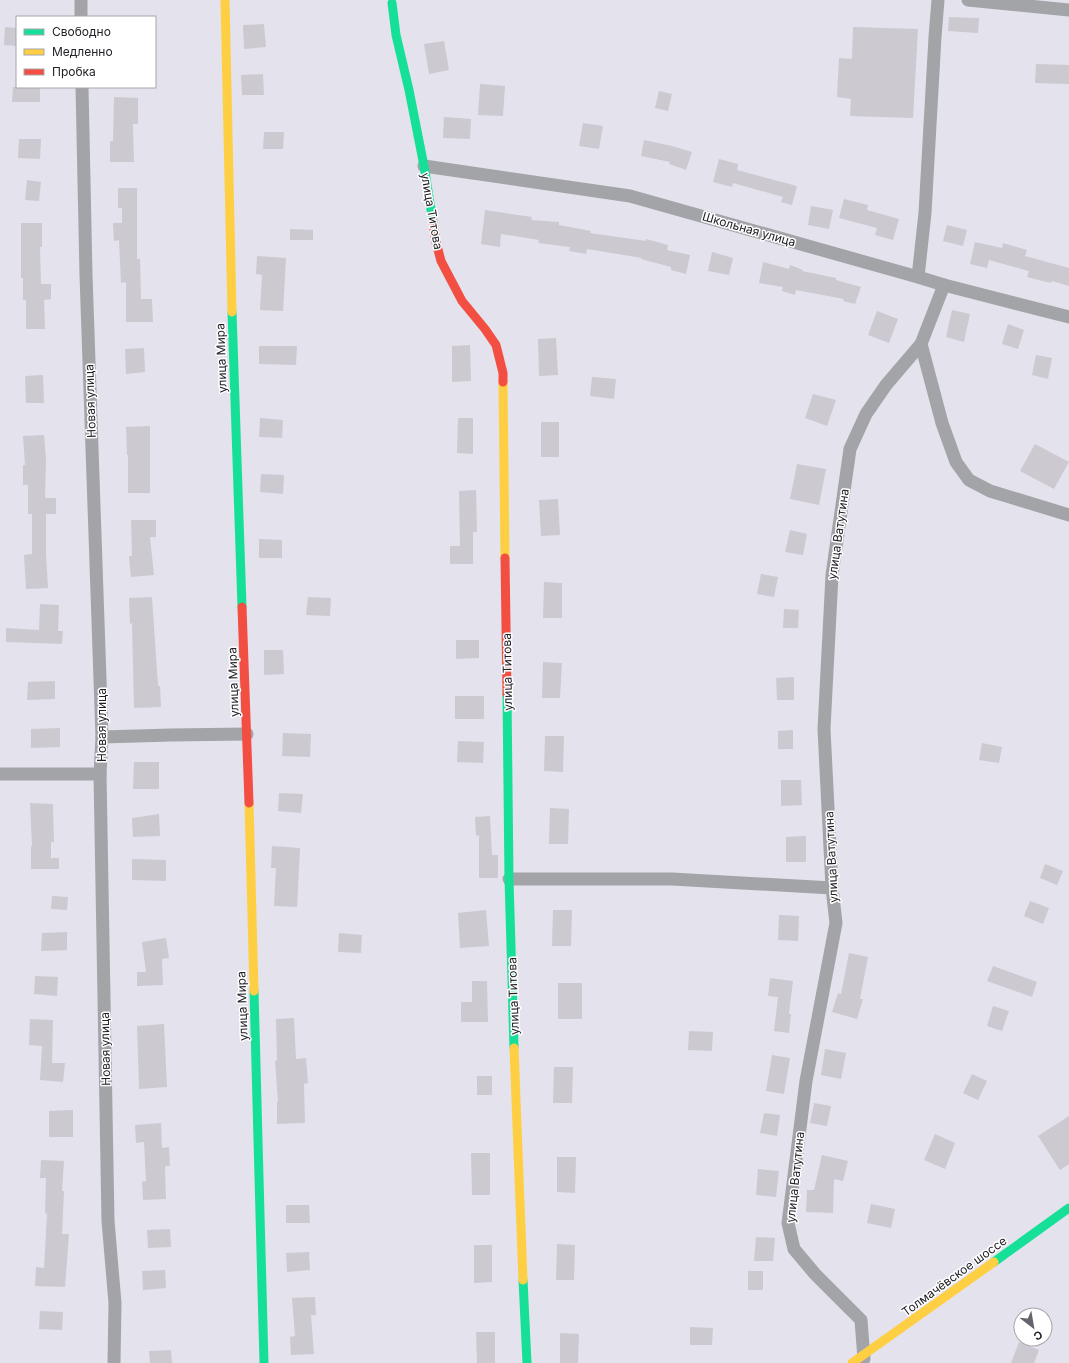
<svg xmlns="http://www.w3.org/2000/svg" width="1069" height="1363" font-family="Inter,sans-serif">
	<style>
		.building { fill: #ccc9d0 }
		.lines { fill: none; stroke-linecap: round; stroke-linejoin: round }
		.street { stroke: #a3a4a8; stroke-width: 13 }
		.fast { stroke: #16e098; stroke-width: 9 }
		.slow { stroke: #ffcf43; stroke-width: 9 }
		.jam { stroke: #f24e42; stroke-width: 9 }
		.labels { text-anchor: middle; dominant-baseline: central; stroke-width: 3; stroke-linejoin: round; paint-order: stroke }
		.street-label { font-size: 12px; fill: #212027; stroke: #fff }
	</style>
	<rect width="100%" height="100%" fill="#e4e2ed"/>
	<g class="building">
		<polygon points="949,17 979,18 978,33 948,31"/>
		<polygon points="264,24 266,47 244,49 243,25"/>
		<polygon points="5,27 17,28 17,46 4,45"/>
		<polygon points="853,27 918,29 913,118 850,116 851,99 837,97 839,58 852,59"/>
		<polygon points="444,41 449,70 429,74 424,44"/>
		<polygon points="1036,64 1069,65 1069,84 1035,83"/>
		<polygon points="263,74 264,95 242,95 241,75"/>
		<polygon points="480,84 505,86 503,116 478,115"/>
		<polygon points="13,87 40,87 40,102 12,102"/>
		<polygon points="659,91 672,94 668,111 655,108"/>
		<polygon points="114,97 138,98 138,124 133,124 134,162 110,162 110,141 113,141"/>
		<polygon points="444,117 471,119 470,139 443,138"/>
		<polygon points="583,123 603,126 599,149 579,146"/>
		<polygon points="264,132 284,132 283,149 263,149"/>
		<polygon points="19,139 41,139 40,159 18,158"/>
		<polygon points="644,140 672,146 692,152 686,170 669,164 670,162 641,156"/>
		<polygon points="719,159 738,164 737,170 797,186 792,205 781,202 783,197 733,183 732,187 713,182"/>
		<polygon points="27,180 41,182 39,201 25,200"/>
		<polygon points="118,188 137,188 137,259 140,259 141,299 152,299 153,322 126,322 126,282 121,283 119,240 114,241 113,223 122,223 122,208 118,208"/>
		<polygon points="844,199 868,205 867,210 899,219 893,240 875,235 877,228 839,218"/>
		<polygon points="811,206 833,210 829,229 808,225"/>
		<polygon points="485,210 532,217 531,220 559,222 559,225 591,231 590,233 646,241 646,239 668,245 667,250 690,255 686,274 671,270 671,267 641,259 642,258 587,249 586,254 569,251 570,247 538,243 539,240 501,234 500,247 481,244"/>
		<polygon points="21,223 42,223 42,247 40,247 41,284 51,284 51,299 44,300 45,329 26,329 26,300 23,300 23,278 21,278"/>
		<polygon points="947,225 967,230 963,246 943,241"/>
		<polygon points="290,229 313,230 313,240 290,240"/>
		<polygon points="975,242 1002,248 1003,243 1027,250 1025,256 1069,268 1069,286 1052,281 1051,283 1027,277 1029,271 989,260 987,268 970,264"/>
		<polygon points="712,252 733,258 729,275 708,271"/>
		<polygon points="257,256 286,258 283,311 260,310 262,275 256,274"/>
		<polygon points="763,262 789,269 790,265 803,270 802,271 836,278 836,280 861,287 855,304 843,301 844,299 796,290 795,295 782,291 783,287 759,283"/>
		<polygon points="952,310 970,314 964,342 946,337"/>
		<polygon points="877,311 898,319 889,343 868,335"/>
		<polygon points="1008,324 1024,330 1018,349 1002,344"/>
		<polygon points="556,338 558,375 539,376 538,339"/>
		<polygon points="470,345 471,381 452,382 452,346"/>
		<polygon points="259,346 297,346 296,365 259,364"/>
		<polygon points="144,348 145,372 126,374 125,349"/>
		<polygon points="1036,355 1052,358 1048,379 1032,375"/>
		<polygon points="43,375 44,403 26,403 25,376"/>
		<polygon points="592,377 616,379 614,399 590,396"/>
		<polygon points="813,394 836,400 827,426 805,418"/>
		<polygon points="260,418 283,420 282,438 259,437"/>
		<polygon points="458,418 473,418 473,454 457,453"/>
		<rect x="541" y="422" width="18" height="35"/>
		<polygon points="150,426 150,493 128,493 128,455 127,455 126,427"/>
		<polygon points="44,435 46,459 45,498 56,498 56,514 46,514 46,554 48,588 26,589 24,555 32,554 32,514 28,514 28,485 23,485 23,465 25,465 23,436"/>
		<polygon points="1035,444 1069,462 1054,489 1020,471"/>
		<polygon points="797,464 826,469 819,505 790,499"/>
		<polygon points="261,474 284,475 283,494 260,492"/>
		<polygon points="476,490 477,532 473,532 473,564 450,564 450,546 460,546 459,491"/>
		<polygon points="558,499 560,535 541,536 539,500"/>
		<polygon points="131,520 156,520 156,537 150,537 154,575 131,577 129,556 132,556"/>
		<polygon points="790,530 807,534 803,555 785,552"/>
		<polygon points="259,539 282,540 282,558 259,558"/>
		<polygon points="761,574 778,577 774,597 757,594"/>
		<polygon points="544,582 562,583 562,618 543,618"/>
		<polygon points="152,597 158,686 160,686 161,707 134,708 132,623 130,624 129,598"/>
		<polygon points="308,597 331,598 330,616 306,615"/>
		<polygon points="40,604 59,605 58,631 63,631 62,644 6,642 6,628 39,630"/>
		<polygon points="784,609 799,610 798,628 783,628"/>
		<polygon points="456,640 479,640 479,658 456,659"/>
		<polygon points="264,650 283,650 284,674 264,675"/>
		<polygon points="543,662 562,663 560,698 542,698"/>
		<polygon points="794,677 794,700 777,700 776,678"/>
		<polygon points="55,681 55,699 27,700 28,682"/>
		<rect x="455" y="696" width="29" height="23"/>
		<polygon points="60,728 60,747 31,748 31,729"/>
		<polygon points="793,730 793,749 778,749 778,731"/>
		<polygon points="283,733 311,734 310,757 282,756"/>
		<polygon points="545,736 564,736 563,772 544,771"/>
		<polygon points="458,741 484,742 483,763 457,762"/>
		<polygon points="982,743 1002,747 999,763 979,760"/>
		<polygon points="134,762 159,762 159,789 133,789"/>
		<polygon points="781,780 801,780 802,805 781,806"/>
		<polygon points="279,793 303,794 301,813 278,811"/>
		<polygon points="30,803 53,804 54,842 51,842 51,858 59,858 59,869 31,869 31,846 32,846"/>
		<polygon points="550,808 569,809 568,844 549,844"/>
		<polygon points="159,814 160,836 133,837 132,818"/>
		<polygon points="490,816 492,855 498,855 498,878 479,878 479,835 476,836 475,817"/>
		<polygon points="806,836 806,862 786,862 786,837"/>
		<polygon points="272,846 300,848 297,907 274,906 276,868 271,868"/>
		<polygon points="132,859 166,860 166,881 132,880"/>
		<polygon points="1045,864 1063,871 1057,885 1040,878"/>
		<polygon points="52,896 68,897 67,910 51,909"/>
		<polygon points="1030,901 1049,908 1043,924 1024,916"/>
		<polygon points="486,910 489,946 460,948 458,913"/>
		<polygon points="553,910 572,910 571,946 552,946"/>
		<polygon points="779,915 799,916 798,941 778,940"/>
		<polygon points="67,932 67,950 41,951 42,933"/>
		<polygon points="339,933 362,935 361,953 338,952"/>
		<polygon points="166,938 169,958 162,959 163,985 137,986 137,972 146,972 142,942"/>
		<polygon points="849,953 868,957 860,999 863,999 857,1019 832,1012 838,993 841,994"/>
		<polygon points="993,966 1037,982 1032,997 987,981"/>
		<polygon points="35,976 58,977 57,996 34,994"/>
		<polygon points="770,978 793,981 789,1014 791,1014 789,1033 774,1031 778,997 768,996"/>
		<polygon points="472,981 487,981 488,1022 461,1022 461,1002 472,1002"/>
		<rect x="558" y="983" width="24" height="36"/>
		<polygon points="993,1006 1009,1011 1002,1031 987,1026"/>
		<polygon points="294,1018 296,1059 306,1058 308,1083 304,1084 305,1123 277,1124 277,1102 278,1102 275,1061 277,1060 276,1019"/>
		<polygon points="30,1019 53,1020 52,1063 65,1063 63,1082 40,1080 42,1046 29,1045"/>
		<polygon points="164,1024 167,1087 139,1089 137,1026"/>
		<polygon points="689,1031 713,1032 712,1051 688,1050"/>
		<polygon points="825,1049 846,1053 841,1079 821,1075"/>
		<polygon points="772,1055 790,1058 784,1094 766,1091"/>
		<polygon points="554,1067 573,1067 572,1103 553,1103"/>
		<polygon points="972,1074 987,1081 978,1100 963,1093"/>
		<rect x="477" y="1076" width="15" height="19"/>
		<polygon points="814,1103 831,1106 827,1126 810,1123"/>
		<polygon points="73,1110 73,1137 49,1137 49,1111"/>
		<polygon points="764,1113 780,1115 777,1136 760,1133"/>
		<polygon points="1069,1116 1069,1164 1060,1170 1038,1136"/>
		<polygon points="161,1123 162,1148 169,1147 170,1166 165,1166 166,1199 143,1200 142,1182 146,1181 144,1142 136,1143 135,1125"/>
		<polygon points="935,1134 955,1143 945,1169 924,1160"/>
		<polygon points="471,1153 490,1153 490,1195 472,1195"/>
		<polygon points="822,1155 848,1161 843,1181 834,1179 833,1213 806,1212 807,1190 814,1190"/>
		<polygon points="557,1157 576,1157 575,1193 557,1192"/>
		<polygon points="41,1160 64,1161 62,1191 64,1191 62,1234 69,1234 65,1287 35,1286 36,1267 44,1268 47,1214 45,1213 46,1178 40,1178"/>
		<polygon points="758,1169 779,1171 776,1197 756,1195"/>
		<polygon points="871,1204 895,1209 891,1228 867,1223"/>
		<polygon points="286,1205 309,1205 310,1223 286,1223"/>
		<polygon points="170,1229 171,1247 148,1248 147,1230"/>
		<polygon points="756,1237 775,1238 773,1261 754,1261"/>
		<polygon points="557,1244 575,1245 574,1280 556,1280"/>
		<polygon points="474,1245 492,1245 492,1282 474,1283"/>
		<polygon points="309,1252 310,1270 287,1272 286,1253"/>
		<polygon points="165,1270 166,1288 143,1290 142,1271"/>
		<rect x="748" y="1271" width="15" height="19"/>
		<polygon points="315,1297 316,1315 311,1315 314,1354 291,1355 290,1337 295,1336 292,1298"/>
		<polygon points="40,1311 63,1312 62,1330 39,1329"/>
		<polygon points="690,1327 713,1328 712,1345 690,1345"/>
		<polygon points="476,1332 495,1332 495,1363 477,1363"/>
		<polygon points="560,1333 579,1334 578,1363 560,1363"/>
		<polygon points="1019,1342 1039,1350 1034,1363 1011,1363"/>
		<polygon points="171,1350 172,1363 150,1363 149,1351"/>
	</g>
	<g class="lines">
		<g class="street">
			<polyline points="81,0 81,17"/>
			<polyline points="968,0 1069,10"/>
			<polyline points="82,87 86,275 102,737 100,774 108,1221 115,1303 114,1363"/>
			<polyline points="424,166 630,196 918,277 944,285 1069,317"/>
			<polyline points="918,277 925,213 935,37 938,0"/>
			<polyline points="944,285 921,344 942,423 956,462 969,480 990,491 1069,515"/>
			<polyline points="102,737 171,735 247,734"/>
			<polyline points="0,774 100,774"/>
			<polyline points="509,879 672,879 832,888"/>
			<polyline points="864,1359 861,1320 815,1274 794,1249 788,1223 806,1081 836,923 832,888 824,729 832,575 850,449 866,414 886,385 921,344"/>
		</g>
		<g class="fast">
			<polyline points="392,3 396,35 409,90 424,166 433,222"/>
			<polyline points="232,312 242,607"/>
			<polyline points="507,694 509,879 514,1048"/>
			<polyline points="254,991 264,1363"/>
			<polyline points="994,1262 1069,1208"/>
			<polyline points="523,1280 527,1363"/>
		</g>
		<g class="slow">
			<polyline points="225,0 232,312"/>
			<polyline points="503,382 505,558"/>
			<polyline points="249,803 254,991"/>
			<polyline points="514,1048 523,1280"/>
			<polyline points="852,1363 994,1262"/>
		</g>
		<g class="jam">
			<polyline points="433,222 436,242 441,261 462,301 485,329 496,345 503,373 503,382"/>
			<polyline points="505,558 507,694"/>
			<polyline points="242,607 249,803"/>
		</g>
	</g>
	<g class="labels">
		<g class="street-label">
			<text transform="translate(432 211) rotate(80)">улица Титова</text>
			<text transform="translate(749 229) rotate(16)">Школьная улица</text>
			<text transform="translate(221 358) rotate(-92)">улица Мира</text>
			<text transform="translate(90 401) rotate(-92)">Новая улица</text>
			<text transform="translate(838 534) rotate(-82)">улица Ватутина</text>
			<text transform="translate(507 672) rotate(-91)">улица Титова</text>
			<text transform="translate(233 682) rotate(-92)">улица Мира</text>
			<text transform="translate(101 725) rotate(-90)">Новая улица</text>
			<text transform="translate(831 857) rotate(-93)">улица Ватутина</text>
			<text transform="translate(513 996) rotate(-92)">улица Титова</text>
			<text transform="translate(242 1006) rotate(-92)">улица Мира</text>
			<text transform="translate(105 1049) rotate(-91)">Новая улица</text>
			<text transform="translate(795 1177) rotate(-84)">улица Ватутина</text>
			<text transform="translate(954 1276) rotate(-36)">Толмачёвское шоссе</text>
		</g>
	</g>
	<rect x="16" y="16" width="140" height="72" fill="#ffffff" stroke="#a6a6a9"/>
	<rect x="24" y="29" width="20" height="6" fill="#16e098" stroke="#a6a6a9"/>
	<text x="52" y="36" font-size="12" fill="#212027">Свободно</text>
	<rect x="24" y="49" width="20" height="6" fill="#ffcf43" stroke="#a6a6a9"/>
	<text x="52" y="56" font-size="12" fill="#212027">Медленно</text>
	<rect x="24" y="69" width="20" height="6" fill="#f24e42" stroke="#a6a6a9"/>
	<text x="52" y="76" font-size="12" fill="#212027">Пробка</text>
	<g transform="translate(1033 1327) rotate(149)"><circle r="19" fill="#ffffff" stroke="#a6a6a9"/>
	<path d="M0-3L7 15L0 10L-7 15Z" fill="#65646c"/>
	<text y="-6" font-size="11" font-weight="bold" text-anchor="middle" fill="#212027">С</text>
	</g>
</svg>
